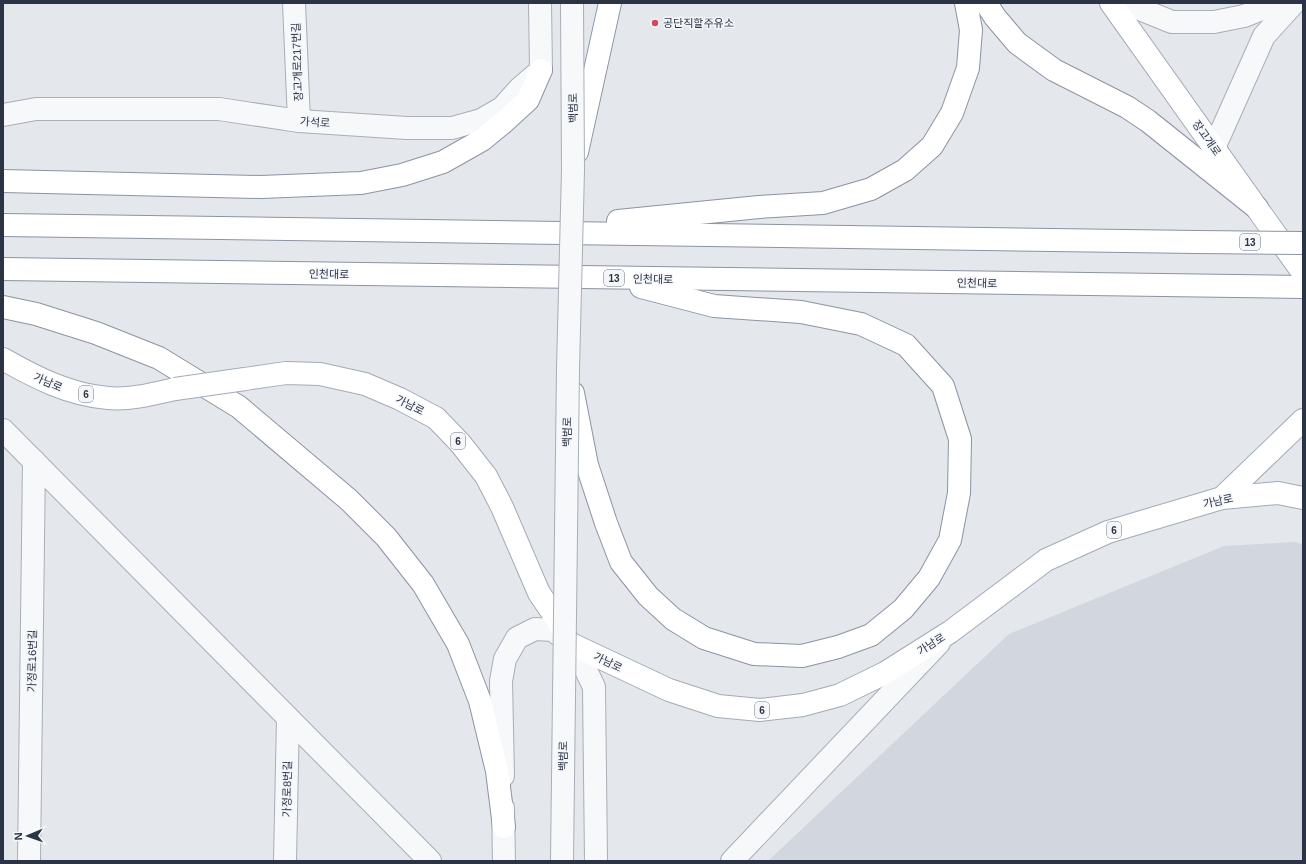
<svg xmlns="http://www.w3.org/2000/svg" width="1306" height="864" font-family="Helvetica,'Noto Sans KR',sans-serif">
	<style>
		.built { fill: #d2d6de }
		.lines { fill: none; stroke-linecap: round; stroke-linejoin: round }
		.minor-casing { stroke: #a9aeb7; stroke-width: 24 }
		.major-casing { stroke: #a3abb8; stroke-width: 24 }
		.highway-casing { stroke: #8b94a3; stroke-width: 24 }
		.minor { stroke: #f7f8fa; stroke-width: 22 }
		.major { stroke: #fff; stroke-width: 22 }
		.highway { stroke: #fff; stroke-width: 22 }
		.minor-bridge-casing { stroke: #a9aeb7; stroke-width: 24; stroke-linecap: butt }
		.major-bridge-casing { stroke: #a3abb8; stroke-width: 24; stroke-linecap: butt }
		.highway-bridge-casing { stroke: #8b94a3; stroke-width: 24; stroke-linecap: butt }
		.minor-bridge { stroke: #f7f8fa; stroke-width: 22 }
		.major-bridge { stroke: #fff; stroke-width: 22 }
		.highway-bridge { stroke: #fff; stroke-width: 22 }
		.poi-dot { fill: #d1495b; stroke: #f4f6f9; stroke-width: 1.5 }
		.labels { text-anchor: middle; dominant-baseline: central; stroke-width: 3; stroke-linejoin: round; paint-order: stroke }
		.shield { fill: #f4f6f9; stroke: #676e7b; stroke-width: 1 }
		.shield-label { font-size: 10px; font-weight: bold; fill: #2b3445 }
		.poi-label { font-size: 11px; fill: #2b3445; stroke: #f4f6f9; text-anchor: start }
		.street-label { font-size: 11px; fill: #2b3445; stroke: #f4f6f9 }
	</style>
	<rect width="100%" height="100%" fill="#e4e7ec"/>
	<polygon class="built" points="1296,542 1303,545 1303,861 768,861 1009,634 1224,546"/>
	<g class="lines">
		<g class="minor-casing">
			<g id="minor">
				<polyline points="294,3 299,121"/>
				<polyline points="1125,3 1172,22 1214,22 1244,16 1277,3"/>
				<polyline points="3,115 36,109 219,109 299,121 407,128 452,128 481,120 502,108 520,88 541,70 540,3"/>
				<polyline points="1214,148 1264,36 1294,3"/>
				<polyline points="3,430 430,861"/>
				<polyline points="503,776 501,681 505,659 517,638 535,629 553,630 569,643 583,664 594,687 596,861"/>
				<polyline points="503,808 504,861"/>
				<polyline points="29,861 34,461"/>
				<polyline points="285,861 288,718"/>
				<polyline points="732,861 939,643"/>
			</g>
		</g>
		<g class="major-casing">
			<g id="major">
				<polyline points="1111,3 1303,273"/>
				<path d="M3,359c33,19 67,36 105,39 22,2 45,-4 67,-9"/>
				<polyline points="245,379 286,373 320,374 365,384 400,399 436,418 460,443 486,476 502,507 539,593 556,618 569,643 669,690 718,706 760,710 803,705 840,695 885,673 950,632 1046,560 1108,532 1222,498 1278,493 1303,498"/>
				<polyline points="1222,498 1303,420"/>
			</g>
		</g>
		<g class="highway-casing">
			<g id="highway">
				<polyline points="986,3 995,17 1017,43 1054,70 1127,107 1148,121 1257,208"/>
				<polyline points="577,152 610,3"/>
				<polyline points="3,181 261,187 361,183 402,175 443,162 482,140 504,122 528,100 541,70"/>
				<polyline points="618,221 759,207 823,203 871,189 905,170 932,146 952,113 968,68 971,30 966,3"/>
				<polyline points="3,225 1197,242"/>
				<polyline points="3,269 1303,287"/>
				<polyline points="3,307 36,314 96,333 159,358 239,407 349,500 386,537 423,584 458,644 480,701 497,771 504,827"/>
				<polyline points="573,393 587,465 606,523 621,562 648,596 673,619 704,638 754,654 802,656 838,647 871,635 903,609 929,578 950,540 959,493 960,439 943,386 906,345 861,324 801,312 714,306 641,287"/>
			</g>
		</g>
		<use href="#minor" class="minor"/>
		<use href="#major" class="major"/>
		<use href="#highway" class="highway"/>
		<g class="minor-bridge-casing">
			<polyline id="minor-bridge" points="562,861 568,369 573,170 572,3"/>
		</g>
		<g class="major-bridge-casing">
			<polyline id="major-bridge" points="175,389 245,379"/>
		</g>
		<g class="highway-bridge-casing">
			<polyline id="highway-bridge" points="1197,242 1303,243"/>
		</g>
		<use href="#minor-bridge" class="minor-bridge"/>
		<use href="#major-bridge" class="major-bridge"/>
		<use href="#highway-bridge" class="highway-bridge"/>
	</g>
	<circle class="poi-dot" cx="655" cy="23" r="4"/>
	<g class="labels">
		<g class="shield">
			<rect x="1240" y="234" width="20" height="16" rx="3"/>
			<rect x="604" y="270" width="20" height="16" rx="3"/>
			<rect x="79" y="386" width="14" height="16" rx="3"/>
			<rect x="451" y="433" width="14" height="16" rx="3"/>
			<rect x="1107" y="522" width="14" height="16" rx="3"/>
			<rect x="755" y="702" width="14" height="16" rx="3"/>
		</g>
		<g class="shield-label">
			<text x="1250" y="242">13</text>
			<text x="614" y="278">13</text>
			<text x="86" y="394">6</text>
			<text x="458" y="441">6</text>
			<text x="1114" y="530">6</text>
			<text x="762" y="710">6</text>
		</g>
		<g class="poi-label">
			<text x="663" y="23">공단직할주유소</text>
		</g>
		<g class="street-label">
			<text transform="translate(297 62) rotate(-92)">장고개로217번길</text>
			<text transform="translate(573 108) rotate(-91)">백범로</text>
			<text transform="translate(315 122) rotate(4)">가석로</text>
			<text transform="translate(1207 138) rotate(55)">장고개로</text>
			<text transform="translate(329 274) rotate(1)">인천대로</text>
			<text transform="translate(653 279) rotate(1)">인천대로</text>
			<text transform="translate(977 283) rotate(1)">인천대로</text>
			<text transform="translate(48 382) rotate(23)">가남로</text>
			<text transform="translate(410 405) rotate(27)">가남로</text>
			<text transform="translate(567 432) rotate(-89)">백범로</text>
			<text transform="translate(1218 501) rotate(-12)">가남로</text>
			<text transform="translate(931 644) rotate(-32)">가남로</text>
			<text transform="translate(32 661) rotate(-89)">가정로16번길</text>
			<text transform="translate(608 662) rotate(26)">가남로</text>
			<text transform="translate(563 756) rotate(-89)">백범로</text>
			<text transform="translate(287 789) rotate(-89)">가정로8번길</text>
		</g>
	</g>
	<rect width="1306" height="864" fill="none" stroke="#2b3445" stroke-width="8"/>
	<g transform="translate(28 836) rotate(268)" stroke="#f4f6f9" stroke-width="3" paint-order="stroke">
	<path d="M0-3L7 15L0 10L-7 15Z" fill="#2b3445"/>
	<text y="-6" font-size="11" font-weight="bold" text-anchor="middle" fill="#2b3445">N</text>
	</g>
</svg>
